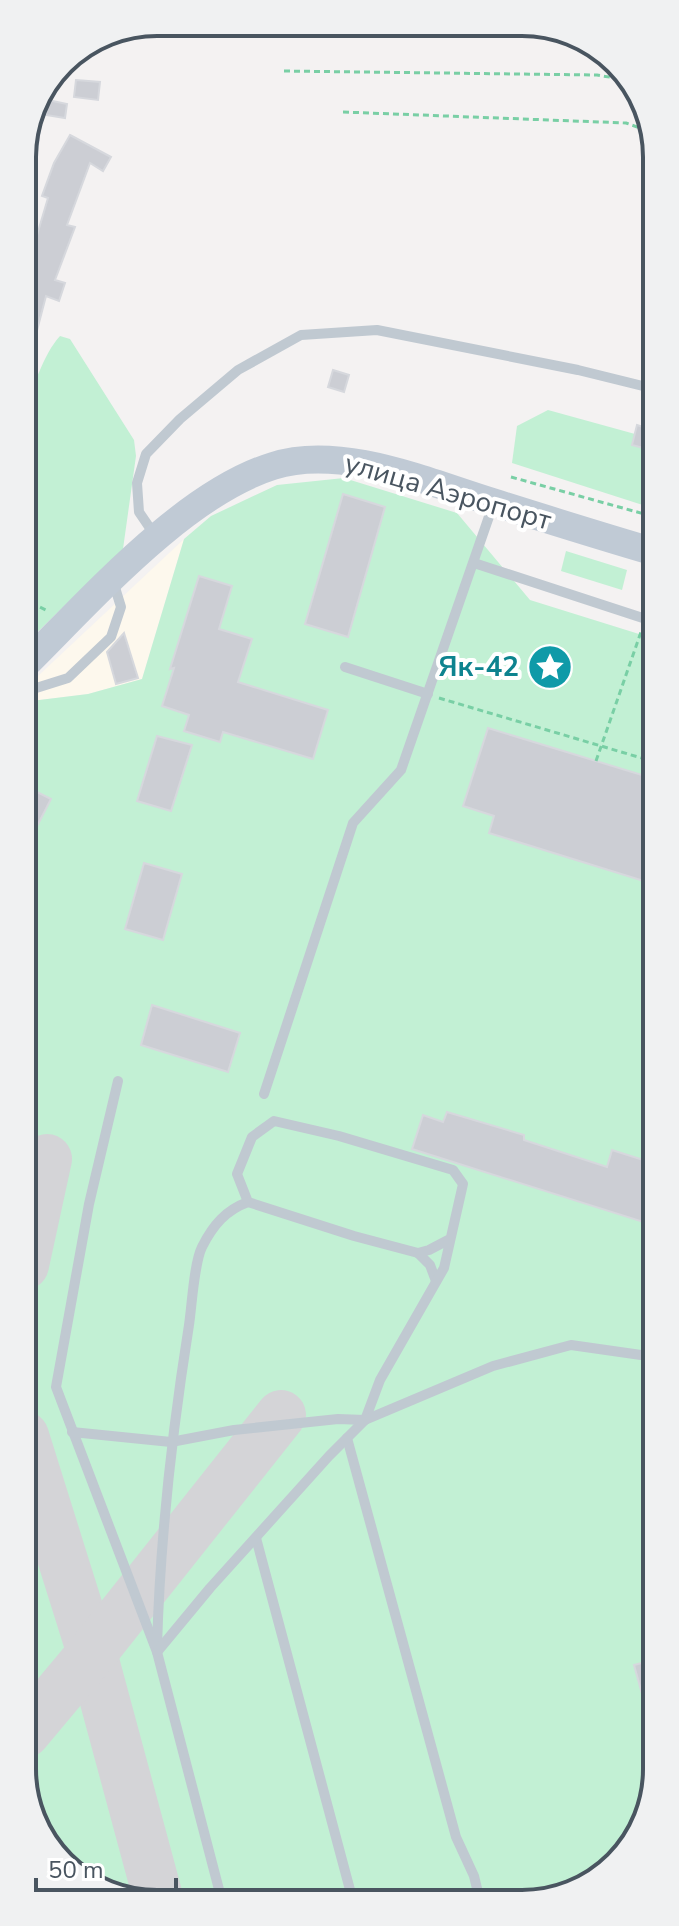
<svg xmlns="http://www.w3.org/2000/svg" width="679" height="1926" font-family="'Nunito Sans',sans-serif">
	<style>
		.commercial { fill: #fdf8ed }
		.green { fill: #c2f0d4 }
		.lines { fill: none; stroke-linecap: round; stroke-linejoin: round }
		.taxiway { stroke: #d4d4d7; stroke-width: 50 }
		.building { fill: #ccced4; stroke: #d6d8dd; stroke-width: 2 }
		.path { stroke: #79cfa5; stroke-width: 3; stroke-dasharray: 6 4; stroke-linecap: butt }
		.lane { stroke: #c0c9d1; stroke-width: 10 }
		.street { stroke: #c0c9d1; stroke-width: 20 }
		.secondary { stroke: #c0cad5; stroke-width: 28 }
		.labels { text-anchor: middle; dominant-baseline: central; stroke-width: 8; stroke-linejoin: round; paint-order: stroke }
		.street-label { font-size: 28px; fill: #495560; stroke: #fff }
		.culture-label { font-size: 28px; font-weight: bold; fill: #0d838f; stroke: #fff; text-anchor: end }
		.rim { fill: none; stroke: #495560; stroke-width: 4 }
	</style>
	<rect width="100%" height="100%" fill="#f4f2f2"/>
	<polygon class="commercial" points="184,539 142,679 88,694 23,702 23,690"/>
	<g class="green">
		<path d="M60,336l10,3 64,101 2,16 -13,93 -100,97v-238c13,-23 19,-52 37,-72z"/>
		<polygon points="548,410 635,434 655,448 655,499 652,508 512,463 517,426"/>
		<polygon points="344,478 457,513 530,600 655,639 657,1777 624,1858 548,1901 131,1901 62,1865 25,1795 23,702 88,694 142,679 184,539 211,516 277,485"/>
		<polygon points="566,551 627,570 622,590 561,571"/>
	</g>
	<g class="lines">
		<g class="taxiway">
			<polyline points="24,1265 47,1159"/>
			<polyline points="24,1436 92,1653 159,1901"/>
			<polyline points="25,1733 92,1653 281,1415"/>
		</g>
	</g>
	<g class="building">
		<polygon points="76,80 100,82 98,100 74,97"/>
		<polygon points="48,100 67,104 65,118 46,115"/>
		<polygon points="70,135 111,157 103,171 90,163 67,225 75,227 55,280 65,283 59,301 46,296 28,365 23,365 23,317 30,291 23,288 22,267 28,251 32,252 48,198 42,196 54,163"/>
		<polygon points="333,370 349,375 344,392 328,387"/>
		<polygon points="637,425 655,431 655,451 632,445"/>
		<polygon points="343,494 385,507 348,637 305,624"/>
		<polygon points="199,576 232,586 219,629 252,639 238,682 328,710 313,759 223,732 220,742 184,731 189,715 162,706 174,668 170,669"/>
		<polygon points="124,633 138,678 116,684 107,652"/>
		<polygon points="488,728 655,779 655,865 653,864 647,882 489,833 494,816 463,806"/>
		<polygon points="157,736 192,745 171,811 137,801"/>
		<polygon points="31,789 51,799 35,830 23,823 23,804"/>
		<polygon points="144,863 182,874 163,940 125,929"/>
		<polygon points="152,1005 240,1033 228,1072 141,1045"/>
		<polygon points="447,1112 524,1135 524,1140 607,1167 612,1150 656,1164 656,1226 412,1149 423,1115 443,1122"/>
		<polygon points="657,1659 657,1729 652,1730 634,1665"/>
	</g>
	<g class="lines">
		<g class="path">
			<polyline points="284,71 597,75 627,80"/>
			<polyline points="343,112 626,123 654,133"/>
			<polyline points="511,477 655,517"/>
			<polyline points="650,606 655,590"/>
			<polyline points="23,609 31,603 46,610"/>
			<polyline points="439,698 655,762"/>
			<polyline points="596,761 641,632"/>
		</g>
		<g class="lane">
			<polyline points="156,537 139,512 137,483 146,454 180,419 238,370 301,335 377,330 578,370 655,389"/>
			<polyline points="474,563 655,622"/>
			<polyline points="345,667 428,694"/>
			<polyline points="23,683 33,689 68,678 111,637 121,607 113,581"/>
			<polyline points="118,1081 89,1204 56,1387 157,1652 222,1901"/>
			<polyline points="264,1094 353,823 401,770 493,505"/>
			<polyline points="418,1253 430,1265 436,1281"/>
			<polyline points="656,1333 648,1356 656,1363"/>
			<polyline points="72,1432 171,1442 234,1430 338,1419 365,1420 380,1380 444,1268 463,1184 453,1170 339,1136 274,1121 252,1137 237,1174 248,1202 354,1236 418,1253 429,1250 450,1239"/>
			<polyline points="347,1438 456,1837 474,1876 480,1901"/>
			<polyline points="256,1538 353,1901"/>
			<path d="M157,1647c3,-108 15,-215 32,-322 3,-20 5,-62 13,-78 11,-22 24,-37 46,-45"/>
			<polyline points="157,1652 210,1588 329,1456 365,1420 493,1366 571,1345 648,1356"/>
		</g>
		<polyline class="street" points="22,198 34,105"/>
		<path class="secondary" d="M23,667c67,-66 160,-173 250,-201 67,-22 154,16 219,36 54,17 108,34 163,50"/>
	</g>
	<defs>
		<g id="sight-disc" transform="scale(2.3)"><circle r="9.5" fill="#0f9aa8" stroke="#fff"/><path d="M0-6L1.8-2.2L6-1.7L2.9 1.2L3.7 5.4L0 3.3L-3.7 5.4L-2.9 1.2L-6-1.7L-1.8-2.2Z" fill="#fff"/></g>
	</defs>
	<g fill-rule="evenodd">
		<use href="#sight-disc" x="550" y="667"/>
	</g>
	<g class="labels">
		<g class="street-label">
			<text transform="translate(448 492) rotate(16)">улица Аэропорт</text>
		</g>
		<g class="culture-label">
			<text x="519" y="667">Як-42</text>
		</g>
	</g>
	<path d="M0 0H679V1926H0ZM157 36H522A121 121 0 0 1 643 157V1769A121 121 0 0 1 522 1890H157A121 121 0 0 1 36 1769V157A121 121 0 0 1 157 36Z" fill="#f0f1f2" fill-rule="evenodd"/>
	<path class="rim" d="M157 36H522A121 121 0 0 1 643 157V1769A121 121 0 0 1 522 1890H157A121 121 0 0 1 36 1769V157A121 121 0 0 1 157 36Z"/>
	<path d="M36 1878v12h140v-12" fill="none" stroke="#495560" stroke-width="4"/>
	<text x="48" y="1878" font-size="24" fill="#495560" stroke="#ffffff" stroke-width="6" paint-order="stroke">50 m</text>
</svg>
